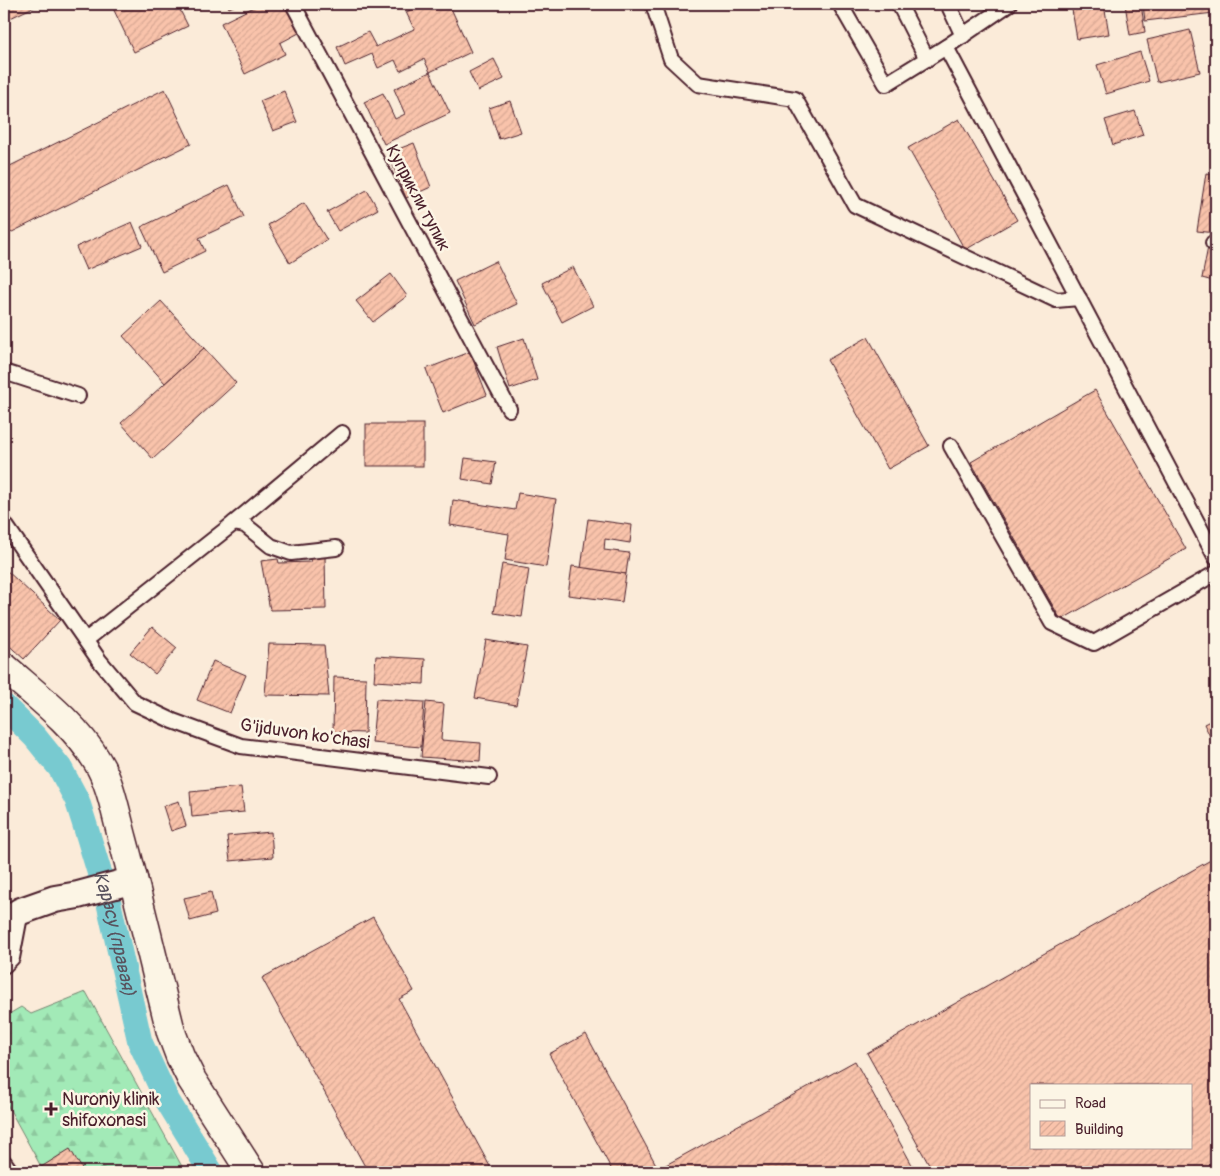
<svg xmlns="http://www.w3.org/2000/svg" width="1220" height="1176" font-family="Pangolin,sans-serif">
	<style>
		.forest { fill: url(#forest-firs); stroke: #768471 }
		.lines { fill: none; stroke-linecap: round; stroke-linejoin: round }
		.canal { stroke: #78cad0; stroke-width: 25 }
		.building { fill: url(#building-hatch); stroke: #4a1f2b; fill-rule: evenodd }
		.service-casing { stroke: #4a1f2b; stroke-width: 18 }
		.minor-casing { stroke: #4a1f2b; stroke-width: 30 }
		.tertiary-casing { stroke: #4a1f2b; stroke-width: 31 }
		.service { stroke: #fcf5e5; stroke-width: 14 }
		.minor { stroke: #fcf5e5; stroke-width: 26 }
		.tertiary { stroke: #fcf5e5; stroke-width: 28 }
		.poi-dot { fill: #4a1f2b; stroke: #fcf5e5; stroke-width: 2 }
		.labels { text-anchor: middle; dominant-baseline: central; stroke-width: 5; stroke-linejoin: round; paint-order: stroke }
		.street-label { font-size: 18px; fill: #4a1f2b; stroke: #fcf5e5 }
		.poi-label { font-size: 18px; fill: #4a1f2b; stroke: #fcf5e5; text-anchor: start }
		.water-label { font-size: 19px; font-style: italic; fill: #58525d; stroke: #fcf5e5 }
	</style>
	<defs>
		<pattern id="forest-firs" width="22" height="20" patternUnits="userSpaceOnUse" patternTransform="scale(1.25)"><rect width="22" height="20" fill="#a2eab7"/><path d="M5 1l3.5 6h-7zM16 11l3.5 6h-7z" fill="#8dc89e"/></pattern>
		<pattern id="building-hatch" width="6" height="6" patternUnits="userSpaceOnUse" patternTransform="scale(1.25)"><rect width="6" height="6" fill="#f9c3ab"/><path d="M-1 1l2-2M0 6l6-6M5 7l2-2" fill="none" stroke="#d7a793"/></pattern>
	</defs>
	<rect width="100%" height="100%" fill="#fbebd9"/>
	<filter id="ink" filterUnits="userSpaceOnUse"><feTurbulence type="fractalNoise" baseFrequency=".02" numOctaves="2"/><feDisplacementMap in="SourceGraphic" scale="10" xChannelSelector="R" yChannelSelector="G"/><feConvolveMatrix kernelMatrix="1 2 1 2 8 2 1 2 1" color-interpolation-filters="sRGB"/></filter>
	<g filter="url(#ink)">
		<polygon class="forest" points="86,992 185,1172 44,1172 4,1099 4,1017 21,1007 31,1014"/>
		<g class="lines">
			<path class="canal" id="s1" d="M4,706l31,31 25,31 17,32 11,35 21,69 31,138 27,58 44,72"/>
		</g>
		<g class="building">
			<polygon points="4,4 40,4 4,21"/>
			<polygon points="111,4 177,4 188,26 134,52"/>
			<polygon points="227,4 238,4 229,8"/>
			<polygon points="254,4 285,4 299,33 280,43 285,54 245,74 221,23 256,6"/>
			<polygon points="423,4 449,4 471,52 430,72 424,59 400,71 395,60 378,68 372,54 345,66 337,47 368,32 376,47 414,29 406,12"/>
			<polygon points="1071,4 1104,4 1109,34 1077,39"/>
			<polygon points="1125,4 1141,4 1145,32 1130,35"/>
			<polygon points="1143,4 1213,4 1214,13 1145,21"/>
			<polygon points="1190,30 1200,72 1157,82 1147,40"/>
			<polygon points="1140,52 1149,81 1106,94 1097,65"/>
			<polygon points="494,59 504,79 478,91 469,72"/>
			<polygon points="430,72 450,113 384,144 364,102 383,93 395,119 405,114 394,89"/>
			<polygon points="165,89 191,144 4,236 4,169"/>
			<polygon points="284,91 297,122 273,131 260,101"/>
			<polygon points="510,101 521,132 499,139 489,108"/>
			<polygon points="1135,111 1143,135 1113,145 1105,120"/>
			<polygon points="959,119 1017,220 965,250 908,148"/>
			<polygon points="414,143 431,187 406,198 388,153"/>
			<polygon points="1206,173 1216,175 1216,233 1197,231"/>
			<polygon points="229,185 244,217 199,238 205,251 162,272 141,227"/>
			<polygon points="367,190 378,209 338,231 327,212"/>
			<polygon points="304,203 327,240 290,263 268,225"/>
			<polygon points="132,222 142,246 86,270 76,247"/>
			<polygon points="1208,247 1216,249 1216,297 1210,296 1213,281 1202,278"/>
			<polygon points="496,261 517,304 475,324 455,281"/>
			<polygon points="573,267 593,306 562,322 542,283"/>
			<polygon points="391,274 407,296 373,322 356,301"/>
			<polygon points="161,301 204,348 165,383 123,336"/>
			<polygon points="868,337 929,446 888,469 827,360"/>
			<polygon points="524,338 537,380 510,389 497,347"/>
			<polygon points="204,348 236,383 153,459 121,423"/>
			<polygon points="470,352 487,395 443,413 426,369"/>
			<polygon points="1095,390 1186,549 1061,620 971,462"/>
			<rect x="366" y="424" width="57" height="42"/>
			<polygon points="465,458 496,462 492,484 462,479"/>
			<polygon points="518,493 556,499 546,567 505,560 509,534 450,525 453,500 515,510"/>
			<polygon points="588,519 632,525 630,543 605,539 604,550 629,553 626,574 581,568"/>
			<polygon points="325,556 326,609 270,610 261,561 278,559 279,563 311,562 312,557"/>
			<polygon points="502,564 529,569 522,617 494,613"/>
			<polygon points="572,566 626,574 622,602 568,595"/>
			<polygon points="5,569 60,620 24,659 4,641 4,570"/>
			<polygon points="152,627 177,648 155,674 130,653"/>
			<polygon points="486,640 527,647 516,705 475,698"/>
			<polygon points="269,644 324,645 329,696 265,695"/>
			<polygon points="376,656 425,659 424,684 374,681"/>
			<polygon points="213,661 246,675 230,713 197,700"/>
			<polygon points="334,677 366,678 365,733 333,732"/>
			<polygon points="376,699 424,702 421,747 372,743"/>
			<polygon points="426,702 444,704 441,740 481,743 480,761 421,757"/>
			<polygon points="1216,718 1216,748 1204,724"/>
			<polygon points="241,787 244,812 192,817 190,792"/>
			<polygon points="179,801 186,826 171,831 163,806"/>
			<polygon points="271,832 273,857 230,861 227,836"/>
			<path d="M1216,857v315h-283l-66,-119zM1031,1085h160v62h-160z"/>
			<polygon points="211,892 216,914 190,921 184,898"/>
			<polygon points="373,917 414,991 399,999 493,1172 368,1172 262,978"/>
			<polygon points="586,1034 660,1172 613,1172 549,1054"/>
			<polygon points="855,1061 916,1172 667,1172 664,1166"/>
			<polygon points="70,1149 84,1172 40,1172 38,1169"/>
		</g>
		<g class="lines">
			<g class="service-casing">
				<g id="service">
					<polyline points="293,4 509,409"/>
					<polyline points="653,4 671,59 698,84 795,99 855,205 1056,300 1079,298"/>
					<polyline points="840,4 886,84 946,47 1009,4"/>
					<polyline points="899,4 927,59"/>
					<polyline points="948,4 963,36"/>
					<polyline points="946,47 1216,558"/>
					<polyline points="1213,243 1216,243"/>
					<polyline points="4,372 78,396"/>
					<polyline points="951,446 1052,623 1094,643 1216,573"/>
					<polyline points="4,523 99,660 135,703 173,721 241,746 489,777"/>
					<polyline points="234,523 342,433"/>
					<polyline points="86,640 234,523 245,525 271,546 291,553 336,548"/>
					<polyline points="4,966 12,958 21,911"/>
					<polyline points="4,1162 11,1172"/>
				</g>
			</g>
			<g class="minor-casing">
				<polyline id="minor" points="4,921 21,911 55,899 78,895 134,880"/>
			</g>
			<g class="tertiary-casing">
				<path id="tertiary" d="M4,667c33,29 70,56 93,94 14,22 19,54 26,79 17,64 32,128 48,192l9,24 12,24 59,92"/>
			</g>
			<use href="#service" class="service"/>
			<use href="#minor" class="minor"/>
			<use href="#tertiary" class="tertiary"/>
		</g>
	</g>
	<path class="poi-dot" d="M48.5 1101.5h5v5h5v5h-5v5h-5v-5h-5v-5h5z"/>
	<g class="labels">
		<g class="street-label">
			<text transform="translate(418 198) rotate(62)">Куприкли тупик</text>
			<text transform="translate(305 734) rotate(8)">G'ijduvon ko'chasi</text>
		</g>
		<g class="poi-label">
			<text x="62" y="1099">Nuroniy klinik<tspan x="62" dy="21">shifoxonasi</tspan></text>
		</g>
		<g class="water-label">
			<text stroke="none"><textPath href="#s1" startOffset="259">Карасу (правая)</textPath></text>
		</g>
	</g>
	<rect width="1220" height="1176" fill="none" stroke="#fcf5e5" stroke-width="20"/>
	<rect x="10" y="10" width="1200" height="1156" fill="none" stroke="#4a1f2b" stroke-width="2" filter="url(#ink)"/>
	<rect x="1030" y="1084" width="162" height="65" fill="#fcf5e5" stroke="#b59f9b"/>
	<rect x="1040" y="1100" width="25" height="8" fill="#fcf5e5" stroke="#b59f9b"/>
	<text x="1075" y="1108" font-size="15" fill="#4a1f2b">Road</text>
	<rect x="1040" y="1121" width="25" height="15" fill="url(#building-hatch)" stroke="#b59f9b"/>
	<text x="1075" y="1134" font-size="15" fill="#4a1f2b">Building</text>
</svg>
